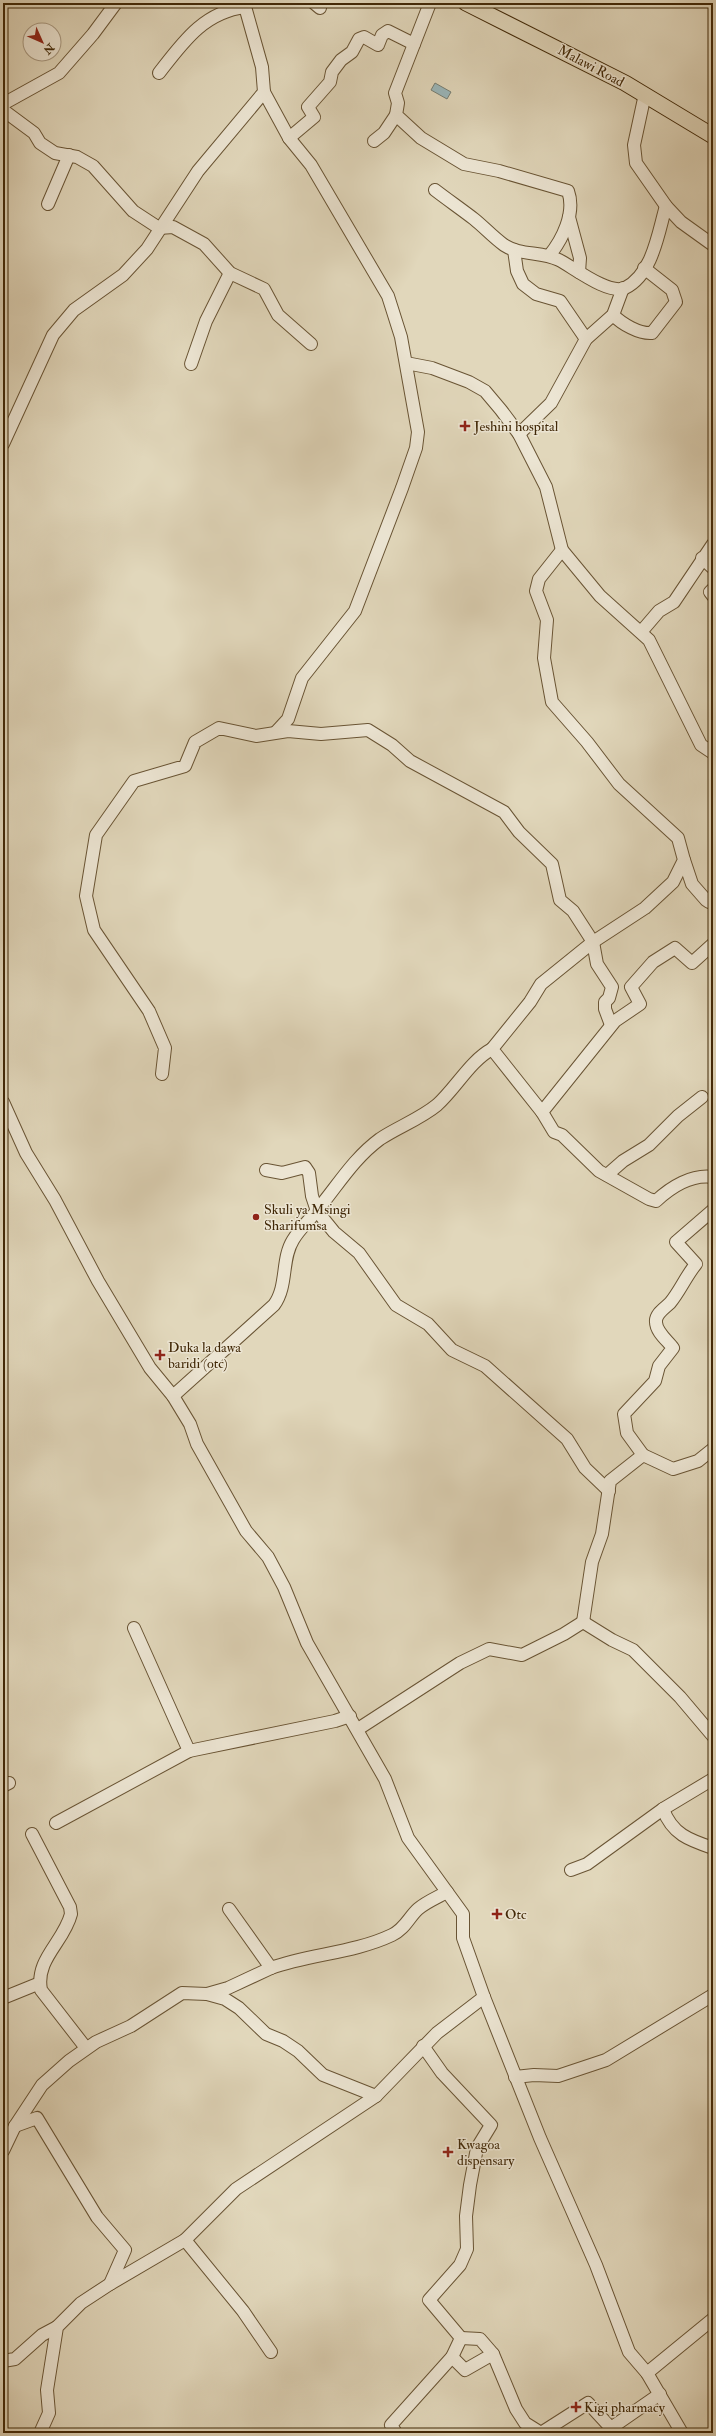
<svg xmlns="http://www.w3.org/2000/svg" width="716" height="2436" font-family="'IM FELL Double Pica',serif">
	<style>
		.water { fill: #9ab7bb; stroke: #767e73 }
		.lines { fill: none; stroke-linecap: round; stroke-linejoin: round }
		.minor-casing { stroke: #695434; stroke-width: 14 }
		.major-casing { stroke: #412807; stroke-width: 17 }
		.minor { stroke: #ece5d3; stroke-width: 12 }
		.major { stroke: #e1d7bb; stroke-width: 15 }
		.poi-dot { fill: #8f2418; stroke: #ece5d3; stroke-width: 1.5 }
		.labels { text-anchor: middle; dominant-baseline: central; stroke-width: 3; stroke-linejoin: round; paint-order: stroke }
		.street-label { font-size: 14px; fill: #412807; stroke: #ece5d3 }
		.poi-label { font-size: 14px; fill: #412807; stroke: #ece5d3; text-anchor: start }
	</style>
	<rect width="100%" height="100%" fill="#e1d7bb"/>
	<filter id="stains"><feTurbulence type="fractalNoise" baseFrequency=".005" numOctaves="4"/><feColorMatrix values="0 0 0 0 .2 0 0 0 0 .09 0 0 0 0 .02 0 0 0 .5 -.17"/></filter>
	<radialGradient id="worn" r=".72"><stop offset=".6" stop-color="#630" stop-opacity="0"/><stop offset="1" stop-color="#630" stop-opacity=".3"/></radialGradient>
	<polygon class="water" points="435,83 451,92 447,99 431,90"/>
	<g class="lines">
		<g class="minor-casing">
			<g id="minor">
				<polyline points="314,3 320,8"/>
				<path d="M430,3l-35,90 3,10 -2,12 25,23 43,26 35,7 69,20c8,22 -6,49 -19,65"/>
				<path d="M159,73c24,-31 45,-61 86,-66"/>
				<polyline points="264,92 289,138 311,165 388,296 401,337 418,432 416,448 402,488 355,611 302,678 288,719 276,732"/>
				<polyline points="645,94 634,145 636,163 666,206 681,222 713,245"/>
				<polyline points="3,104 59,73 93,34 116,3"/>
				<polyline points="3,110 34,133 40,143 55,153 77,157 93,166 133,211 159,228 173,227 204,244 230,273 264,289 278,315 311,344"/>
				<polyline points="289,138 314,117 308,107 330,82 332,72 341,60 352,52 359,39 364,37 378,45 382,35 388,31 414,44"/>
				<polyline points="374,141 384,133 396,115"/>
				<path d="M435,190c13,10 26,19 39,29 10,8 19,18 30,26 17,11 37,6 55,15 14,7 49,35 66,28 28,-14 33,-55 41,-82"/>
				<polyline points="48,204 69,155"/>
				<polyline points="569,217 580,258 579,272"/>
				<polyline points="514,250 517,271 523,284 536,294 560,301 586,339"/>
				<path d="M613,315c9,9 26,19 39,18l24,-31 -4,-12 -28,-22"/>
				<polyline points="406,363 432,368 469,382 485,391 501,410 519,434 546,487 562,550 600,596 649,640 701,745 713,753"/>
				<polyline points="191,364 206,321 230,273"/>
				<polyline points="519,434 551,403 586,339 613,315 623,288"/>
				<polyline points="3,444 53,335 74,310 123,275 147,249 198,171 264,92 262,67 244,3"/>
				<polyline points="702,558 713,568"/>
				<polyline points="713,589 710,592 713,596"/>
				<polyline points="641,632 659,611 674,602 713,544"/>
				<polyline points="684,860 692,884 706,900 709,902 713,899"/>
				<path d="M713,944l-21,19 -17,-15 -22,14 -22,25 9,17 -25,17 -73,91 12,20 8,3 37,36 50,28 7,2c15,-14 36,-27 57,-24"/>
				<polyline points="162,1074 165,1048 149,1011 94,930 86,896 96,835 134,781 185,766 195,742 219,728 256,736 288,731 321,734 368,730 392,745 410,761 504,812 519,832 552,864 560,900 573,911 593,942 597,964 612,987 609,998 605,1002 605,1009 611,1025"/>
				<polyline points="3,1102 26,1153 55,1200 98,1281 150,1368 173,1396 190,1424 197,1444 246,1531 268,1557 284,1587 307,1643 385,1779 408,1838 463,1914 463,1938 484,1997 540,2138 596,2265 629,2352 647,2373 682,2433"/>
				<polyline points="542,1112 492,1049 530,1002 541,984 593,942 645,908 673,882 684,860 678,838 619,784 587,742 552,702 544,658 547,620 536,591 539,579 562,550"/>
				<polyline points="266,1170 282,1173 305,1167 309,1173 312,1196 317,1211 334,1232 359,1253 396,1305 428,1324 452,1350 485,1366 567,1439 585,1468 609,1491"/>
				<polyline points="607,1175 623,1161 649,1145 678,1116 702,1097"/>
				<path d="M173,1396l101,-91c14,-19 7,-46 19,-65 7,-12 17,-20 25,-31 20,-24 36,-51 62,-70 18,-12 40,-20 57,-34 19,-17 33,-44 55,-56"/>
				<path d="M643,1455l-16,-22 -3,-19 31,-33 4,-15 14,-18c-5,-7 -17,-16 -17,-26 -1,-8 9,-14 14,-19 10,-12 16,-27 26,-39l-20,-22 37,-32"/>
				<polyline points="583,1622 592,1562 602,1534 610,1481 643,1455 673,1469 698,1461 713,1449"/>
				<polyline points="583,1622 612,1640 633,1650 680,1697 713,1736"/>
				<polyline points="134,1628 189,1751 335,1721 350,1716"/>
				<polyline points="358,1729 460,1663 489,1649 522,1655 564,1634 583,1622"/>
				<polyline points="3,1786 9,1783"/>
				<path d="M663,1809c9,25 26,31 50,39"/>
				<polyline points="56,1823 189,1751"/>
				<path d="M32,1834l38,73 1,7c-7,28 -36,45 -30,76l45,58"/>
				<polyline points="571,1870 587,1864 663,1809 713,1779"/>
				<path d="M229,1909l42,59c39,-14 83,-15 121,-33 13,-6 17,-18 26,-26 8,-7 20,-12 29,-17"/>
				<polyline points="207,1994 228,1988 271,1968"/>
				<polyline points="3,1998 40,1983"/>
				<polyline points="515,2077 534,2075 558,2076 606,2060 713,1995"/>
				<polyline points="15,2126 37,2118 97,2217 125,2250 110,2284"/>
				<polyline points="3,2151 15,2126 42,2085 69,2061 96,2042 131,2026 182,1993 207,1994 225,1999 239,2008 266,2034 283,2041 298,2051 323,2075 376,2096"/>
				<polyline points="461,2338 480,2339 493,2354 516,2409 525,2423 541,2433 588,2403 611,2428 660,2394"/>
				<polyline points="271,2352 243,2311 185,2240 236,2189 376,2096 437,2033 484,1997"/>
				<polyline points="452,2357 465,2370 493,2354"/>
				<polyline points="3,2361 15,2359 42,2335 57,2327"/>
				<polyline points="647,2373 713,2319"/>
				<polyline points="40,2433 49,2413 47,2390 57,2327 81,2303 110,2284 185,2240"/>
				<polyline points="396,2433 391,2425 452,2357 461,2338 429,2300 460,2265 467,2249 466,2216 470,2185 477,2148 491,2125 442,2073 423,2046"/>
			</g>
		</g>
		<g class="major-casing">
			<polyline id="major" points="466,3 625,83 713,136"/>
		</g>
		<use href="#minor" class="minor"/>
		<use href="#major" class="major"/>
	</g>
	<g class="poi-dot">
		<path d="M463 420h4v4h4v4h-4v4h-4v-4h-4v-4h4z"/>
		<circle cx="256" cy="1217" r="4"/>
		<path d="M158 1349h4v4h4v4h-4v4h-4v-4h-4v-4h4z"/>
		<path d="M495 1908h4v4h4v4h-4v4h-4v-4h-4v-4h4z"/>
		<path d="M446 2146h4v4h4v4h-4v4h-4v-4h-4v-4h4z"/>
		<path d="M574 2401h4v4h4v4h-4v4h-4v-4h-4v-4h4z"/>
	</g>
	<g class="labels">
		<g class="street-label">
			<text transform="translate(591 66) rotate(28)">Malawi Road</text>
		</g>
		<g class="poi-label">
			<text x="474" y="426">Jeshini hospital</text>
			<text x="264" y="1209">Skuli ya Msingi<tspan x="264" dy="16">Sharifumsa</tspan></text>
			<text x="168" y="1347">Duka la dawa<tspan x="168" dy="16">baridi (otc)</tspan></text>
			<text x="505" y="1914">Otc</text>
			<text x="457" y="2144">Kwagoa<tspan x="457" dy="16">dispensary</tspan></text>
			<text x="584" y="2407">Kigi pharmacy</text>
		</g>
	</g>
	<rect width="716" height="2436" fill="none" stroke="#e1d7bb" stroke-width="16"/>
	<rect x="4" y="4" width="708" height="2428" fill="none" stroke="#412807" stroke-width="2"/>
	<rect x="8" y="8" width="700" height="2420" fill="none" stroke="#412807"/>
	<g transform="translate(42 42) rotate(135)"><circle r="19" fill="#ece5d3" stroke="#a89981"/>
	<path d="M0-3L7 15L0 10L-7 15Z" fill="#8f2418"/>
	<text y="-6" font-size="11" font-weight="bold" text-anchor="middle" fill="#412807">N</text>
	</g>
	<rect width="100%" height="100%" filter="url(#stains)"/>
	<rect width="100%" height="100%" fill="url(#worn)"/>
</svg>
